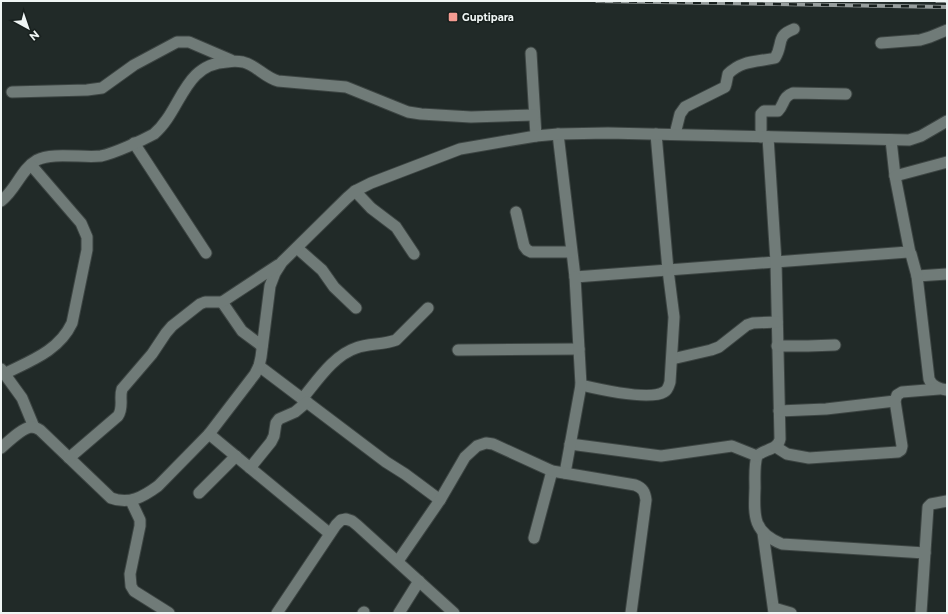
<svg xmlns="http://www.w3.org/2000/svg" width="948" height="614" font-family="Montserrat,sans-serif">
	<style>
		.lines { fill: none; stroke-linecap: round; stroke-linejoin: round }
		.minor-casing { stroke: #3d4543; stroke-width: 13 }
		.minor { stroke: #707b78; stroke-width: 11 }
		.rail-casing { stroke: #979e9d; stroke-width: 4 }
		.rail { stroke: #18201e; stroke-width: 2.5; stroke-dasharray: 8; stroke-linecap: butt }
		.poi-dot { fill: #f59c92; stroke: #18201e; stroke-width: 1.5 }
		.labels { text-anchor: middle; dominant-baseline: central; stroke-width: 3; stroke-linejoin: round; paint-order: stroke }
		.poi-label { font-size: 10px; font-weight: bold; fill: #eff5f4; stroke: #18201e; text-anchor: start }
	</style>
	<rect width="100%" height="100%" fill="#212a28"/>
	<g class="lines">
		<g class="minor-casing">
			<g id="minor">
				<polyline points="881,43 920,40 930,37 947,30"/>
				<polyline points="531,53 536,136"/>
				<polyline points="12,92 87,90 102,88 134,65 177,42 189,42 231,60"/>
				<polyline points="558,134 575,277 908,252 911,254 917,276 947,274"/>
				<path d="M675,134l5,-20 5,-7 40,-20 1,-3 2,-10c14,-14 29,-12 47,-16 9,-14 0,-22 19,-29"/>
				<path d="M761,137v-23l3,-3h14c7,-7 4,-14 15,-18l53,1"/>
				<path d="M768,137l8,125 4,177c-2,11 -16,10 -23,17 -3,10 -2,21 -2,32 -1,27 -3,44 27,56l143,9"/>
				<polyline points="891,140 895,176 910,253"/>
				<polyline points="134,143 206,253"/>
				<polyline points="895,176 947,162"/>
				<polyline points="355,191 371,208 396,227 414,254"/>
				<path d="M1,201c15,-11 20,-32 36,-41 15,-8 46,-2 64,-4 14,-3 40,-15 53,-22 28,-24 29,-70 73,-72 5,-1 11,-1 16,0 13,3 21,15 35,19l68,6 62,25 13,2 50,3 63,-2"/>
				<polyline points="516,212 524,246 527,250 531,252 571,252"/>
				<polyline points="297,248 322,270 334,287 356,308"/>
				<path d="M917,276l12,103c3,8 11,10 18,11"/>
				<polyline points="222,302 242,331 262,346"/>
				<polyline points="777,346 808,346 835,345"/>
				<polyline points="458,350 579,349"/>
				<polyline points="672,359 711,350 719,347 747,325 753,323 777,322"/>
				<polyline points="259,366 386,462 405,474 440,500"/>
				<polyline points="1,369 22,398 34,427"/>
				<path d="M4,374c26,-13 55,-23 68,-51l15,-73v-13l-6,-14 -50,-58"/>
				<path d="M581,385c17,4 68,16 83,7 4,-2 5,-7 6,-10l4,-65 -6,-47 -12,-136"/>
				<path d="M302,399c15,-18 32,-44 54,-51 13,-5 27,-3 40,-8l32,-32"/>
				<polyline points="779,411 826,409 895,401"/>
				<polyline points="209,434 329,533"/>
				<polyline points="570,444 661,456 732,446 757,456"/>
				<polyline points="776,447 787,454 809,458 898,452 901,450 902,446 895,401 897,395 902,392 939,389"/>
				<path d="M1,448c7,-6 21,-20 30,-21 4,0 6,1 9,3l71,68c18,7 32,-1 47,-12l51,-52 46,-60 4,-8 2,-9 9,-71 5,-13 7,-11 65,-64 8,-7 16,-8 89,-34 76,-13 22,-2 50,-1 301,7 12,-4 26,-15"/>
				<path d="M69,458l49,-42c6,-9 1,-18 4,-27l30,-35 14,-21 6,-7 28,-22 5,-2h17l56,-37"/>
				<polyline points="250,468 271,442 274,436 276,423 279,419 295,412 307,402"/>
				<polyline points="565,473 581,385 575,277"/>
				<polyline points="199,493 236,456"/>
				<polyline points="131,501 140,520 140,526 130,574 131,586 134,591 169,613"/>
				<polyline points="763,533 774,613"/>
				<polyline points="534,538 552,471"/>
				<path d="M398,561l42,-61 25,-43 12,-11 9,-3 7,1 59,27 83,14c8,3 10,7 11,15l-15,113"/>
				<polyline points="774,608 791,613"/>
				<polyline points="277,613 336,525 341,520 346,519 352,521 357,525 454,613"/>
				<polyline points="363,613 364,612"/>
				<polyline points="399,613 419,581"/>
				<polyline points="921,613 928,507 931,504 947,501"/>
			</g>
		</g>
		<use href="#minor" class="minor"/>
		<g class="rail-casing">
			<g id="rail">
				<polyline points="597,1 947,7"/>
				<polyline points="937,1 947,1"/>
			</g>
		</g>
		<use href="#rail" class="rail"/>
	</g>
	<rect class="poi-dot" x="448" y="12" width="10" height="10" rx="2"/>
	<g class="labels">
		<g class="poi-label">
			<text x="462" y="17">Guptipara</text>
		</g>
	</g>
	<rect width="948" height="614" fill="none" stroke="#eff5f4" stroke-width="4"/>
	<g transform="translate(28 28) rotate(140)" stroke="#18201e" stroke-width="3" paint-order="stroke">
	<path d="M0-3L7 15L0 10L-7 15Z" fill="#eff5f4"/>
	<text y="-6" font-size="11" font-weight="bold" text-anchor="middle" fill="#eff5f4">N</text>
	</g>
</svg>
